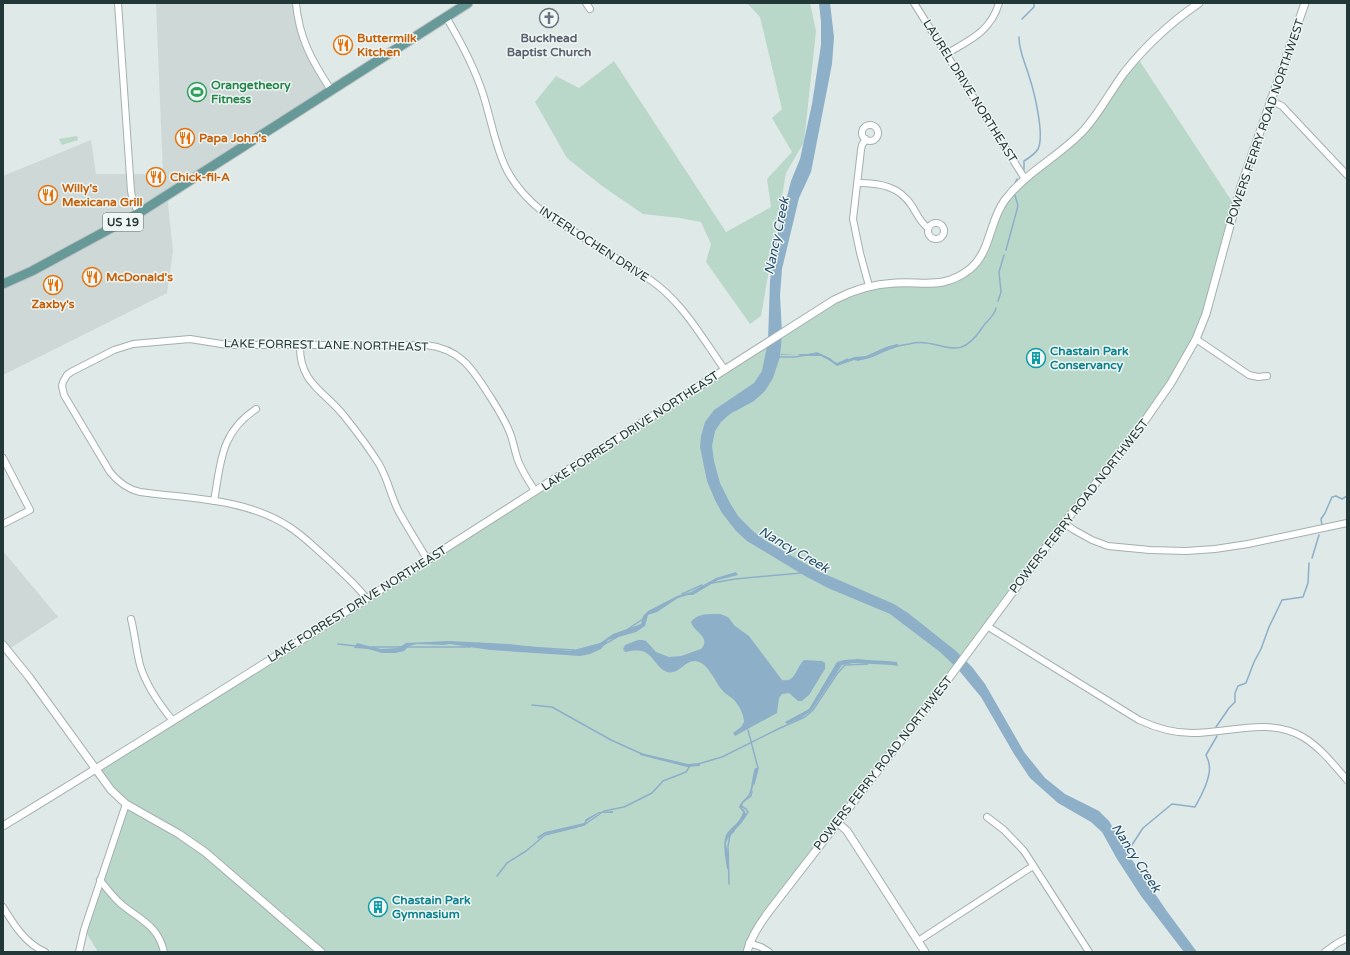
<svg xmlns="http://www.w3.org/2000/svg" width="1350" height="955" font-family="'Varela Round',sans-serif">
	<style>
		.built { fill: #ced8d6 }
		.green { fill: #bad8ca }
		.water { fill: #8dafc8 }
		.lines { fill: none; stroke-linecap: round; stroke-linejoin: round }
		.stream { stroke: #8dafc8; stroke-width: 1.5 }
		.minor-casing { stroke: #a3b0af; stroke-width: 8 }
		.tertiary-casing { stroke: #a3b0af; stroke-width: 9 }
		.primary-casing { stroke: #bdc3c3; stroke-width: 11 }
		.minor { stroke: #fff; stroke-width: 6 }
		.tertiary { stroke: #fff; stroke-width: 7 }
		.primary { stroke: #689999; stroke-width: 9 }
		.labels { text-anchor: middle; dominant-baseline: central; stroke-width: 3; stroke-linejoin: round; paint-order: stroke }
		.shield { fill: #eff6f4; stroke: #607070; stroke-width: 1 }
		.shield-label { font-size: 11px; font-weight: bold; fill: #223737 }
		.food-label { font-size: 12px; font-weight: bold; fill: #c56008; stroke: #eff6f4; text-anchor: start }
		.worship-label { font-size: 12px; font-weight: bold; fill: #5b616d; stroke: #eff6f4 }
		.leisure-label { font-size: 12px; font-weight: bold; fill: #27864d; stroke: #eff6f4; text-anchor: start }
		.street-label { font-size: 12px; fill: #223737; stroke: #eff6f4 }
		.culture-label { font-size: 12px; font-weight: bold; fill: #0d838f; stroke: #eff6f4; text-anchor: start }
		.water-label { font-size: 13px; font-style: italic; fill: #234c6b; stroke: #eff6f4 }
	</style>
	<rect width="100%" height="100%" fill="#dfe9e7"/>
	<g class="built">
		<polygon points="156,3 293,3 296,26 307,56 330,92 167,195 173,251 167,293 3,375 3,176 91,140 96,174 163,174"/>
		<polygon points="3,551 58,617 3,653"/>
	</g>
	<g class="green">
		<polygon points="747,3 810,3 816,31 804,142 786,173 761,316 750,324 706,262 711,244 701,222 680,218 643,214 602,186 567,158 535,102 556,76 579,88 614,61 726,232 771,207 767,179 792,152 772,118 782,109 760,17"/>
		<polygon points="1137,57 1237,209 1199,335 1171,390 1078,501 1026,576 767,913 749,952 98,952 84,929 127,805 92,773 834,303 869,283 955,281 978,265 1001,207 1018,186 1082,134"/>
		<polygon points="77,136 78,140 62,145 59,139"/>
	</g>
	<g class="water">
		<polygon points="819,3 830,3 834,37 832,64 811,172 799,198 782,269 780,295 782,334 780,357 773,378 765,391 754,401 730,414 721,422 715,431 712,446 714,461 720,483 730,503 738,516 754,532 766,541 818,571 894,604 908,613 956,651 972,667 985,684 1024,752 1045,778 1065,794 1099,811 1109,821 1128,854 1166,910 1197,952 1184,952 1141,896 1117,859 1102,832 1091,822 1058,803 1030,778 1014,754 981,697 957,668 940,652 890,614 828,588 805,576 747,541 736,531 722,513 715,500 707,481 700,447 701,436 705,422 714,410 754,383 762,371 768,341 770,281 775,244 791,181 800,159 812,104 821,45 821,22"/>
		<polygon points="897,344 899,345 858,361 854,360 837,366 830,361 821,356 803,356 797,354 781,355 781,354 821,354 831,359 837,364 854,357 866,356 886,347"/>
		<polygon points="736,572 738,575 718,580 693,595 688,595 678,598 657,612 648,615 645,626 636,632 608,640 601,649 590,654 580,656 490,650 450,644 444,645 417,644 409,646 404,651 395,653 382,653 368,649 354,648 357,643 381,649 398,648 406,643 449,641 509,644 570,651 600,643 613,634 641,624 643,616 648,611 677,596 691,592 716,578"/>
		<path d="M720,614l8,3 7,9 14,10 33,44c14,3 14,-13 22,-20l18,1 3,2v6l-16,26 -7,6h-4l-9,-8 -7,1 -3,4 -2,15 -42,23 -2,-3 8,-6 3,-5c0,-7 -5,-17 -10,-22 -4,-4 -9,-6 -12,-10 -7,-8 -14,-28 -27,-29 -11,0 -16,14 -28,11 -11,-4 -15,-20 -26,-21 -5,-1 -11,0 -16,1l-2,-3 2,-4 13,-5h5l3,1 10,11 13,5 12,-1 20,-7c11,-12 -8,-17 -10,-27 6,-9 19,-8 29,-8z"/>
		<path d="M858,659c13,2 26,1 39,3l1,4 -6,-1 -38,-2 -12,2 -31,46 -10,7 -14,6 -2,-2 24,-13 28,-47 7,-2z"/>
		<polygon points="641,753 688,764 700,763 700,766 687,767 640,755"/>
		<path d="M755,768h4l-8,25 -2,4 -8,7 1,4c14,10 -15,24 -16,36 0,3 2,6 2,9 1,5 0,11 1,16h-2c-1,-10 -6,-29 1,-37 6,-7 12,-10 15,-20l-4,-5c2,-6 7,-8 10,-13 3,-8 3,-18 6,-26z"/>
		<polygon points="613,811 613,813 599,813 587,821 584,826 545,834 538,839 537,837 545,832 584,823 586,819 599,812"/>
	</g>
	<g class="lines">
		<g class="stream">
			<polyline points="1022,19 1034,7 1034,3"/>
			<path d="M1019,37c0,15 6,25 10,39 5,15 16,59 9,73 -3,5 -9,9 -14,12v9"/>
			<polyline points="1015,183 1017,179"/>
			<polyline points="1006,250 1018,206 1015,195"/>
			<polyline points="998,301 1001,292 999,272 1004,255"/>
			<polyline points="778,357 795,357 817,353 830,359"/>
			<path d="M859,359c8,1 16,-4 23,-7 9,-4 17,-7 27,-8 34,-8 47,23 73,-16 4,-7 13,-12 14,-20"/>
			<polyline points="833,362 837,364 848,359"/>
			<polyline points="1322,525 1321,519 1325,513 1332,497 1336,496 1342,499 1347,496"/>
			<polyline points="1312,558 1319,535"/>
			<polyline points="712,583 735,579 801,573"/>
			<polyline points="682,594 702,585"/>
			<polyline points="628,629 643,619"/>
			<polyline points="338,644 356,646"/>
			<polyline points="603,645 617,637"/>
			<polyline points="372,647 400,647"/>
			<polyline points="406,647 470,647"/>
			<polyline points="526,647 574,650"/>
			<polyline points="532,705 552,707 611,740 642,754"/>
			<polyline points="1216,727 1229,708 1235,702 1235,693 1238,686 1246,683 1254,662 1261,649 1269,627 1282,600 1303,597 1308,583 1309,563"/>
			<polyline points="748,730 758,768"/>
			<polyline points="698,764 722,757 778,729 805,717 813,710 837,674 845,665 868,664"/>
			<polyline points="754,784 757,772"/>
			<polyline points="744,818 748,812 746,809 741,806 743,802 751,796 752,791"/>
			<polyline points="584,825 604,811 624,807 652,793 663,781 686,772 690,766"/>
			<path d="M1126,854l17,-26 29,-24 23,3c6,-11 17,-31 14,-43 0,-3 -2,-6 -3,-9l11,-19"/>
			<polyline points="497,876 507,863 526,851 545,835 577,827"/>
			<polyline points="729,884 728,846 730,835 734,831"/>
		</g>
		<g class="minor-casing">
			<g id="minor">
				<polyline points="118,3 131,191 133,202 139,213"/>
				<path d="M296,3c3,35 16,58 35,87"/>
				<polyline points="586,3 590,9"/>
				<polyline points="914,3 1025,179"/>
				<path d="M446,17c15,25 28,49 37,77 16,52 14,81 60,118l106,67c34,23 53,59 76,91"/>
				<path d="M946,54c24,-14 45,-23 53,-51"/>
				<polyline points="1270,100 1282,106 1347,175"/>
				<circle cx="870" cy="133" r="8"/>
				<polyline points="866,139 862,145 861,150 853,219 860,253 869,286"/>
				<path d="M858,183c22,0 41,3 54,23 5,8 8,16 16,22"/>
				<circle cx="936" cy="231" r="8"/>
				<polyline points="1196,339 1249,375 1258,377 1267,376"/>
				<path d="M300,345c-1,39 25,46 45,72 12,15 24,31 34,47 9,15 12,33 20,48 9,16 19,32 28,47"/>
				<polyline points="3,458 30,510 3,524"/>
				<path d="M214,501c7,-39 6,-68 42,-92"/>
				<polyline points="1064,523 1074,530 1092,540 1108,546 1150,550 1186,551 1215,549 1248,544 1347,523"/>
				<path d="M366,598c-10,-14 -24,-25 -36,-37 -14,-12 -27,-26 -42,-35 -44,-28 -98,-27 -148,-34 -13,-3 -22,-10 -30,-20l-46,-77 -2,-9 1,-4 4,-7 4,-3 43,-22 19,-6 57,-5 38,6h198c36,4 47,25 65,53 7,11 14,22 19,35 4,10 5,22 10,32 4,9 10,18 15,26"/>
				<path d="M131,619c4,15 5,31 9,46 6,21 20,40 33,56"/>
				<path d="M987,626l152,94c17,8 34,13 53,13 38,0 76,-16 111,4 18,11 31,28 44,43"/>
				<polyline points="987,817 1004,830 1024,851 1089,952"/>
				<path d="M100,880c7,9 13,17 21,24 19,16 37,21 43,48"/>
				<path d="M3,907c11,18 22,36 42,45"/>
				<polyline points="918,941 1033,866"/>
				<polyline points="749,943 761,947 769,952"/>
				<polyline points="79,952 84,930 126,804"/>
				<polyline points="1325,952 1336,944 1347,938"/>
			</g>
		</g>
		<g class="tertiary-casing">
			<g id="tertiary">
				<polyline points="3,645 29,677 111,790 126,804 179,834 205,852 321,952"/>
				<polyline points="837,822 847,831 925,952"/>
				<path d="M3,826c280,-171 554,-350 831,-526 19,-10 39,-16 61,-17 29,-2 48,7 75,-14 21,-17 19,-48 35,-69 21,-28 55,-44 79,-70 16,-18 26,-38 40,-57 22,-28 46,-50 75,-70"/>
				<path d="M747,952c4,-16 13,-29 23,-42l170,-220 124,-167 75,-94 32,-46 25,-44 10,-25 34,-125 65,-186"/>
			</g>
		</g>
		<g class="primary-casing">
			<polyline id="primary" points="3,284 32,271 139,213 468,3"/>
		</g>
		<use href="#minor" class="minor"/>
		<use href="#tertiary" class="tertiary"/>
		<use href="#primary" class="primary"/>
	</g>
	<defs>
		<g id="church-ring" transform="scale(1)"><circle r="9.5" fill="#eff6f4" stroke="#6b7280" stroke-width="1.5"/><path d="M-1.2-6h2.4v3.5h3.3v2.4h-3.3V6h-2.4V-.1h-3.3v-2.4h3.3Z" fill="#6b7280"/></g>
		<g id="restaurant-ring" transform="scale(1)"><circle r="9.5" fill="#eff6f4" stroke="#e8710a" stroke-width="1.5"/><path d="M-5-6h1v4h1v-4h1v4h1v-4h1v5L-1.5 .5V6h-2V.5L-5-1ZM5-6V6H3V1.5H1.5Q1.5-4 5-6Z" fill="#e8710a"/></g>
		<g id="stadium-ring" transform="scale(1)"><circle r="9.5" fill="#eff6f4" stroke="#2e9e5b" stroke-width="1.5"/><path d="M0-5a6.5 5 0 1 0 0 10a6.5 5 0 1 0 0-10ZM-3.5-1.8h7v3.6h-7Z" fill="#2e9e5b"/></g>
		<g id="building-ring" transform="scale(1)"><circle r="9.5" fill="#eff6f4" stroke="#0f9aa8" stroke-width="1.5"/><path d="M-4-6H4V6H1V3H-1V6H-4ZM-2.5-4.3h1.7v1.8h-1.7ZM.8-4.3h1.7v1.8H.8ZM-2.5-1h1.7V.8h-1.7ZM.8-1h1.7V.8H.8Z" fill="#0f9aa8"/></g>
	</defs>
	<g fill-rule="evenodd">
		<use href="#church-ring" x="549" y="18"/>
		<use href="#restaurant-ring" x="343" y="45"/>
		<use href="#stadium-ring" x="197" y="92"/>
		<use href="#restaurant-ring" x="185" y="138"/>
		<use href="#restaurant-ring" x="156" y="177"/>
		<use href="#restaurant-ring" x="48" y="195"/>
		<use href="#restaurant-ring" x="92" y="277"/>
		<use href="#restaurant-ring" x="53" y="285"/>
		<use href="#building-ring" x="1036" y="358"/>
		<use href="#building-ring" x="378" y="907"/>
	</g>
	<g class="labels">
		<rect class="shield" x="103" y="213" width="40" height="18" rx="3"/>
		<g class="shield-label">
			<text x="123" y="222">US 19</text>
		</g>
		<g class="food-label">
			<text x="357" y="38">Buttermilk<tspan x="357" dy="14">Kitchen</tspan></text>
			<text x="199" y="138">Papa John's</text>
			<text x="170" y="177">Chick-fil-A</text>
			<text x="62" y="188">Willy's<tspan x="62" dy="14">Mexicana Grill</tspan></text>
			<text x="106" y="277">McDonald's</text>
			<text x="53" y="304" text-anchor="middle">Zaxby's</text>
		</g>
		<g class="worship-label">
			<text x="549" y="38">Buckhead<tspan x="549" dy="14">Baptist Church</tspan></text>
		</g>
		<g class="leisure-label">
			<text x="211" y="85">Orangetheory<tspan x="211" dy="14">Fitness</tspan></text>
		</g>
		<g class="street-label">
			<text transform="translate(970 91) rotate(58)">LAUREL DRIVE NORTHEAST</text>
			<text transform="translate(1265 122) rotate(-71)">POWERS FERRY ROAD NORTHWEST</text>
			<text transform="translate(594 244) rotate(33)">INTERLOCHEN DRIVE</text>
			<text transform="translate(326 345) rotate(1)">LAKE FORREST LANE NORTHEAST</text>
			<text transform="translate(630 431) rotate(-33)">LAKE FORREST DRIVE NORTHEAST</text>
			<text transform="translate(1079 506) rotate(-52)">POWERS FERRY ROAD NORTHWEST</text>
			<text transform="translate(357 604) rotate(-32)">LAKE FORREST DRIVE NORTHEAST</text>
			<text transform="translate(883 763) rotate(-52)">POWERS FERRY ROAD NORTHWEST</text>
		</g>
		<g class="culture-label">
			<text x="1050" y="351">Chastain Park<tspan x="1050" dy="14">Conservancy</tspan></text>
			<text x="392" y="900">Chastain Park<tspan x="392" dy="14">Gymnasium</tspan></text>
		</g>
		<g class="water-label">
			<text transform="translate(777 236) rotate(-78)">Nancy Creek</text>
			<text transform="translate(794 550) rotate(30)">Nancy Creek</text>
			<text transform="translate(1136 858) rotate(57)">Nancy Creek</text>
		</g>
	</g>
	<rect width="1350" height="955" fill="none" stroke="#223737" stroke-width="8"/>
</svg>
